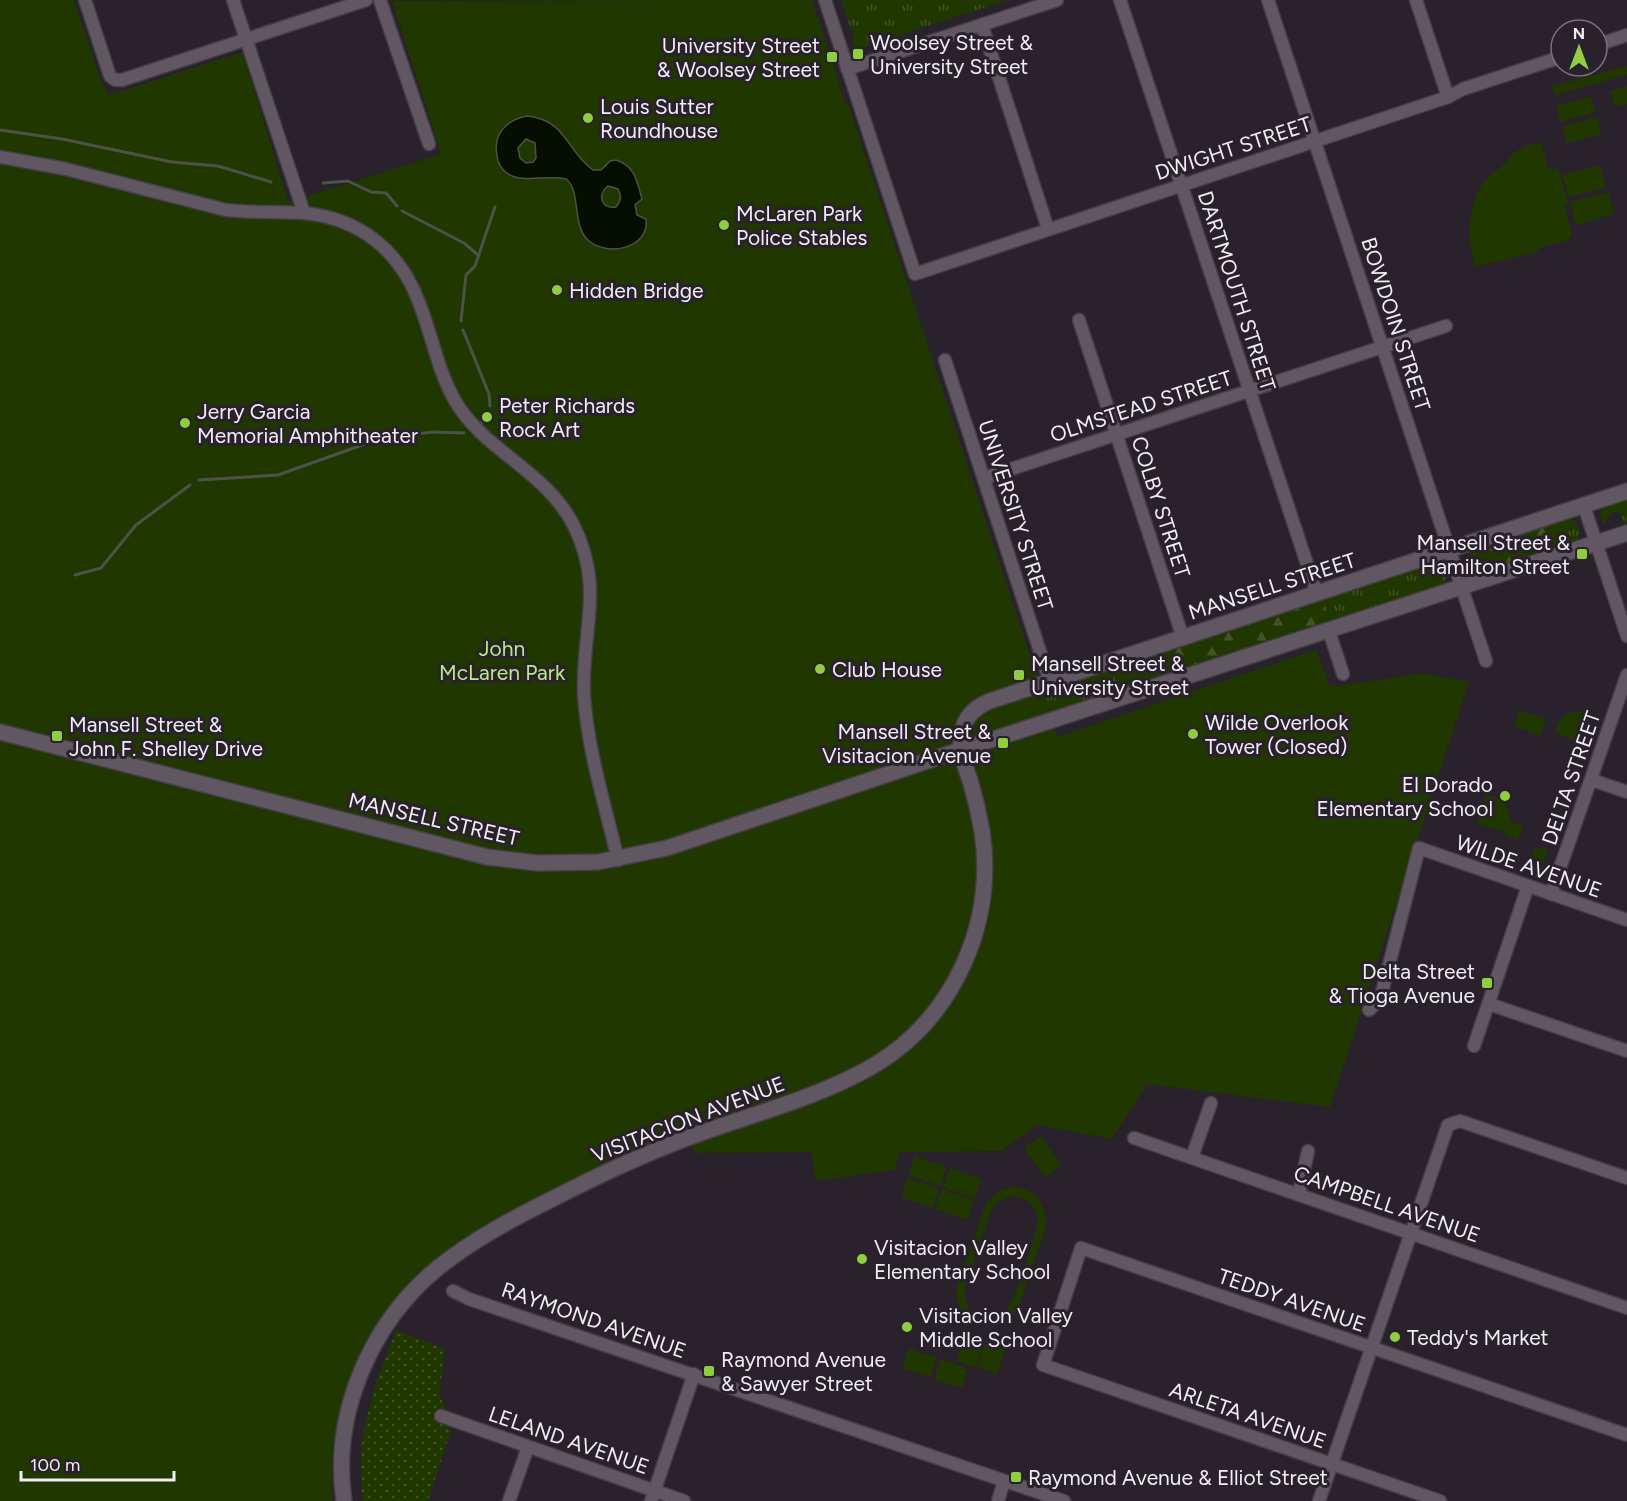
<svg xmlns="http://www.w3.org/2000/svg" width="1627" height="1501" font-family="Figtree,sans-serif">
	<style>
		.grass { fill: url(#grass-tufts) }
		.forest { fill: url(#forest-firs) }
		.park { fill: #213700; fill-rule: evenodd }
		.garden { fill: url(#garden-dots) }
		.water { fill: #050e00; stroke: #4c5149; stroke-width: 1.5; fill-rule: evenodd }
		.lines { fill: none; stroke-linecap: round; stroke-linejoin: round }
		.stream { stroke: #4c5149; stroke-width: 3 }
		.minor-casing { stroke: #433d45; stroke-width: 15 }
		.tertiary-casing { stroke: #433d45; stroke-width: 18 }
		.minor { stroke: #605762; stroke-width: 12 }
		.tertiary { stroke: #605762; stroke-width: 15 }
		.poi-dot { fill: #90cd40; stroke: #29212b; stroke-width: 2 }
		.labels { text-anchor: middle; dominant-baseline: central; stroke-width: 6; stroke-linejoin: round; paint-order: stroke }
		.poi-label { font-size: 21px; fill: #f2edf4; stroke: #29212b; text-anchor: start }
		.street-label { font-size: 21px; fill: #f2edf4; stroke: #29212b }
		.park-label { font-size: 21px; fill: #b8eb82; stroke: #29212b }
	</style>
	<defs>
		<pattern id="grass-tufts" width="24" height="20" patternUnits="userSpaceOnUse" patternTransform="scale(1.5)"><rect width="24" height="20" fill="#213700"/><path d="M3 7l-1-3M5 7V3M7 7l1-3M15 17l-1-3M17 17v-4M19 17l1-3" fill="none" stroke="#425426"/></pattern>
		<pattern id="forest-firs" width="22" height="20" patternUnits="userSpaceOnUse" patternTransform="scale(1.5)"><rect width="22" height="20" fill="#213700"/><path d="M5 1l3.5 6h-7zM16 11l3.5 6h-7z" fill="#425426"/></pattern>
		<pattern id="garden-dots" width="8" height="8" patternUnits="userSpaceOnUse" patternTransform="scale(1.5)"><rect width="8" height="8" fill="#213700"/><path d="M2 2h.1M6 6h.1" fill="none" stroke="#425426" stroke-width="1.8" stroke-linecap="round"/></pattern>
	</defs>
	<rect width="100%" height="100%" fill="#29212b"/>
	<g class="grass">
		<polygon points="841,0 1007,0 855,50 852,40 854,39"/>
		<polygon points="1627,499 1627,524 1624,525 1619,511 1611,513 1604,525 1600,515 1602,507"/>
		<path d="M1571,518c9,9 9,11 7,22l-21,8 -7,-24z"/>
		<polygon points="1498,542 1479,559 1484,571 1476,574 1475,572 1471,570 1467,560 1469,552"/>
		<polygon points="1438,562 1443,565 1447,578 1444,582 1445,585 1328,623 1324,599"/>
		<polygon points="1110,670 1118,692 1049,715 1041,692"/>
	</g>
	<g class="forest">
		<polygon points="1550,524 1557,548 1484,571 1479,559 1498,542"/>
		<polygon points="1324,599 1328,623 1118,692 1110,670"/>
	</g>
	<g class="park">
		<polygon points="0,0 74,0 100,78 109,95 243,52 288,202 441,154 392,1 812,0 846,104 848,103 1057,737 1316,650 1330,687 1423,673 1469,682 1330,1107 1147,1084 1112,1139 1037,1125 1001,1151 900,1152 894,1170 816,1181 811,1152 696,1153 681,1131 542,1194 421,1271 361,1348 332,1447 332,1501 0,1501"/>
		<polygon points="1627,66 1627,75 1555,95 1552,86"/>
		<polygon points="1627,86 1627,104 1615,107 1610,91"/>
		<polygon points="1591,96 1595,112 1561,122 1556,106"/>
		<polygon points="1597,117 1602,134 1567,143 1562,127"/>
		<path d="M1541,142l8,28 9,-2 10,35 -4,2 8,28 -4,7 -29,8 -2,4 -62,15c-8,-29 -9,-66 13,-90 4,-4 10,-7 14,-11 5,-4 9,-10 13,-14 7,-5 18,-8 26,-10z"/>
		<polygon points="1600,165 1606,187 1569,197 1562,175"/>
		<polygon points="1608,192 1614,214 1576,225 1570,202"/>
		<polygon points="1519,710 1546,719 1540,736 1514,726"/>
		<path d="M1579,711l12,5 -9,27 -27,-10c3,-13 9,-21 24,-22z"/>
		<path d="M1486,795c16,3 25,9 23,26l14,5 -5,14 -14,-5 3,-8 -4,5 -26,-9z"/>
		<polygon points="1535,847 1548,851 1542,867 1530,863"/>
		<polygon points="1041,1136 1061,1166 1045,1177 1024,1148"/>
		<polygon points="915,1156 947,1167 940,1186 908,1175"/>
		<polygon points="950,1168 981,1179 975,1198 943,1187"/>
		<polygon points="907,1178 939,1189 932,1208 901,1197"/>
		<path d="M1012,1187c24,1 38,20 33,44 -6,17 -13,35 -19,53 -2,8 -5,18 -9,26 -11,16 -34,21 -49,8 -10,-8 -13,-21 -11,-33l29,-82 14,-13zM1012,1196c16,1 26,11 26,27 -4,15 -22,74 -30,84 -8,11 -22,13 -33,5 -9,-5 -11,-14 -10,-24l26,-77 8,-10z"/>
		<polygon points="942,1189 974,1200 967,1220 935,1209"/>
		<polygon points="990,1329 1010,1336 997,1374 977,1367"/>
		<polygon points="966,1333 986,1340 976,1367 957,1361"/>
		<polygon points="909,1348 937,1358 930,1377 902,1368"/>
		<polygon points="941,1359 968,1369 962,1388 934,1379"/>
	</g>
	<path class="garden" d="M396,1330l49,19 -6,45 14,30 -25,77h-66c0,-15 -2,-31 -1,-46 3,-44 20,-85 35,-125z"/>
	<path class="water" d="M527,116c40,4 39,35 66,54h8l9,-9 6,-1c19,6 21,21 26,39l-7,6 2,10 9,4c4,30 -41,39 -59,20 -15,-15 -6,-49 -21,-60 -22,-6 -57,11 -68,-18 -2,-8 -3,-16 0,-24 5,-12 17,-19 29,-21zM526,139l9,4 1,15 -3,4 -7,1 -6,-5 -2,-10zM608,186l10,3c4,7 3,12 -2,18 -15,2 -19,-12 -8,-21z"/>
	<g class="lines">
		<g class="stream">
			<polyline points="0,130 62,139 172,162 218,166 271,182"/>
			<polyline points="323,183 348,181 371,192 386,193 397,206"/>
			<polyline points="402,211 464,243 479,256"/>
			<polyline points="461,321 466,275 475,266 495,207"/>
			<polyline points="463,330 489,394 490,406"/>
			<polyline points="482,422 487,416"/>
			<polyline points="199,480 278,475 382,438 433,432 464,433"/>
			<polyline points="75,575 101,568 136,525 190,485"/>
		</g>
		<g class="minor-casing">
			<g id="minor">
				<polyline points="85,0 110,76 115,80 122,80 366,0"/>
				<polyline points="233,0 304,213"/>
				<polyline points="380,0 429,144"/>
				<polyline points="825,0 915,274 1448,97 1463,89 1561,57"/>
				<polyline points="1120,0 1317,594"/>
				<polyline points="1268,0 1486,661"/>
				<polyline points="1416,0 1448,97"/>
				<polyline points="982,25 1048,229"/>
				<polyline points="1597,45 1627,35"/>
				<polyline points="847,69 1057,0"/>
				<path d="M0,157l66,12 160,41c26,3 51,1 77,3 58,5 98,39 117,92 12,31 18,65 34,94 29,52 92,71 120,127 31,63 7,106 10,169 3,52 22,114 34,165"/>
				<polyline points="1079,320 1183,638"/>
				<polyline points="945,360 1050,682"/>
				<polyline points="984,478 1446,326"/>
				<polyline points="1584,506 1627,636"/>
				<polyline points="1329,631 1343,674"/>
				<polyline points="1592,780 1627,792"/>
				<polyline points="1551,894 1627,675"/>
				<polyline points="1489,1004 1627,1051"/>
				<polyline points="1369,1010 1380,1000 1419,848 1627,920"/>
				<polyline points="1474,1046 1528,886"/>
				<polyline points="1134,1138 1627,1308"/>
				<polyline points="1192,1157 1211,1103"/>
				<polyline points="1299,1193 1308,1151"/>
				<polyline points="453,1291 469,1299 1064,1501"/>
				<polyline points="441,1416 684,1501"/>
				<polyline points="509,1501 528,1447"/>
				<polyline points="651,1501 694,1374"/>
				<polyline points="998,1501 1004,1481"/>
				<polyline points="1319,1501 1448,1125 1460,1121 1627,1178"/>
				<polyline points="1440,1501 1043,1365 1081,1248 1627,1435"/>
			</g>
		</g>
		<g class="tertiary-casing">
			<g id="tertiary">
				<polyline points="0,732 487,857 537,863 598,862 667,848 960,750 1627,533"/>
				<path d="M344,1501c-13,-87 27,-179 95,-234 35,-28 75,-49 115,-69 43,-22 88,-43 133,-60 61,-23 129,-39 186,-72 81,-48 123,-143 109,-235 -3,-17 -7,-34 -12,-51 -4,-11 -9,-23 -9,-34 0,-23 7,-36 29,-45l637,-210"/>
			</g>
		</g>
		<use href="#minor" class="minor"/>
		<use href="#tertiary" class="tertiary"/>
	</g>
	<g class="poi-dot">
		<rect x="852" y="48" width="12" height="12" rx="3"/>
		<rect x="826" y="51" width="12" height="12" rx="3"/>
		<circle cx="588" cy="118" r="6"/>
		<circle cx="724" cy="225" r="6"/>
		<circle cx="557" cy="290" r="6"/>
		<circle cx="487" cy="417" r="6"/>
		<circle cx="185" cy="423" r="6"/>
		<rect x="1576" y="548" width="12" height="12" rx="3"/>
		<circle cx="820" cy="669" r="6"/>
		<rect x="1013" y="669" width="12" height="12" rx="3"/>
		<circle cx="1193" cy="734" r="6"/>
		<rect x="51" y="730" width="12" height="12" rx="3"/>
		<rect x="997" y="737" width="12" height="12" rx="3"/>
		<circle cx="1505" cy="796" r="6"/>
		<rect x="1481" y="977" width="12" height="12" rx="3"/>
		<circle cx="862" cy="1259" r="6"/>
		<circle cx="907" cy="1327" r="6"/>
		<circle cx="1395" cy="1337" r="6"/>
		<rect x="703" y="1365" width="12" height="12" rx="3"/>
		<rect x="1010" y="1471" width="12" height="12" rx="3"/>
	</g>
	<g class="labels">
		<g class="poi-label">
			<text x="870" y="42">Woolsey Street &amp;<tspan x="870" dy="24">University Street</tspan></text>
			<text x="820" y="45" text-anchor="end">University Street<tspan x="820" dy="24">&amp; Woolsey Street</tspan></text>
			<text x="600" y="106">Louis Sutter<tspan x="600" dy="24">Roundhouse</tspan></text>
			<text x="736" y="213">McLaren Park<tspan x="736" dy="24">Police Stables</tspan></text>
			<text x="569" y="290">Hidden Bridge</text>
			<text x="499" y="405">Peter Richards<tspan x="499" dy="24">Rock Art</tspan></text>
			<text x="197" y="411">Jerry Garcia<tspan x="197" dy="24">Memorial Amphitheater</tspan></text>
			<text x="1570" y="542" text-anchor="end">Mansell Street &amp;<tspan x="1570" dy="24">Hamilton Street</tspan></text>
			<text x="1031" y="663">Mansell Street &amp;<tspan x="1031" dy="24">University Street</tspan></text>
			<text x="832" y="669">Club House</text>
			<text x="1205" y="722">Wilde Overlook<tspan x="1205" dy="24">Tower (Closed)</tspan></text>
			<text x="69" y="724">Mansell Street &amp;<tspan x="69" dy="24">John F. Shelley Drive</tspan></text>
			<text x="991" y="731" text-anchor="end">Mansell Street &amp;<tspan x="991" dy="24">Visitacion Avenue</tspan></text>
			<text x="1493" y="784" text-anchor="end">El Dorado<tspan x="1493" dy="24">Elementary School</tspan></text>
			<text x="1475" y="971" text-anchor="end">Delta Street<tspan x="1475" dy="24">&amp; Tioga Avenue</tspan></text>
			<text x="874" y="1247">Visitacion Valley<tspan x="874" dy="24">Elementary School</tspan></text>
			<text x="919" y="1315">Visitacion Valley<tspan x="919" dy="24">Middle School</tspan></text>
			<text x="1407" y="1337">Teddy's Market</text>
			<text x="721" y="1359">Raymond Avenue<tspan x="721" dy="24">&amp; Sawyer Street</tspan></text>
			<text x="1028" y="1477">Raymond Avenue &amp; Elliot Street</text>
		</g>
		<g class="street-label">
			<text transform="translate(1233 148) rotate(-18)">DWIGHT STREET</text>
			<text transform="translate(1237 291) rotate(72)">DARTMOUTH STREET</text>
			<text transform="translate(1396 324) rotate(72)">BOWDOIN STREET</text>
			<text transform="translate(1141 406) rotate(-18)">OLMSTEAD STREET</text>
			<text transform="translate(1161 507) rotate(72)">COLBY STREET</text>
			<text transform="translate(1016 515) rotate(72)">UNIVERSITY STREET</text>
			<text transform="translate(1272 586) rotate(-18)">MANSELL STREET</text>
			<text transform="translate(1571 778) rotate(-71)">DELTA STREET</text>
			<text transform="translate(434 819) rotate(13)">MANSELL STREET</text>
			<text transform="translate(1529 866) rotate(19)">WILDE AVENUE</text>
			<text transform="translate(688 1119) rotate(-21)">VISITACION AVENUE</text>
			<text transform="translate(1387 1204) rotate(19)">CAMPBELL AVENUE</text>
			<text transform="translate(1292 1300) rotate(19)">TEDDY AVENUE</text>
			<text transform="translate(594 1320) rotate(19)">RAYMOND AVENUE</text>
			<text transform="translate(1248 1415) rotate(19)">ARLETA AVENUE</text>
			<text transform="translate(569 1440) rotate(19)">LELAND AVENUE</text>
		</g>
		<g class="park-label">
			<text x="502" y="648">John<tspan x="502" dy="24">McLaren Park</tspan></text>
		</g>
	</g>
	<g transform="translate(1579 48)"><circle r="28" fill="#29212b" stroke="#79737b" stroke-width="1.5"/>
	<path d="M0-4.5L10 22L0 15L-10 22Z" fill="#90cd40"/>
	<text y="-9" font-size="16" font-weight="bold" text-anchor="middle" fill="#f2edf4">N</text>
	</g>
	<path d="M21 1471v9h153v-9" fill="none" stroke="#f2edf4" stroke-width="3"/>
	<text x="30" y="1471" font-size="18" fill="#f2edf4" stroke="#29212b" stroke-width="4.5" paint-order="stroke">100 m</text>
</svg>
